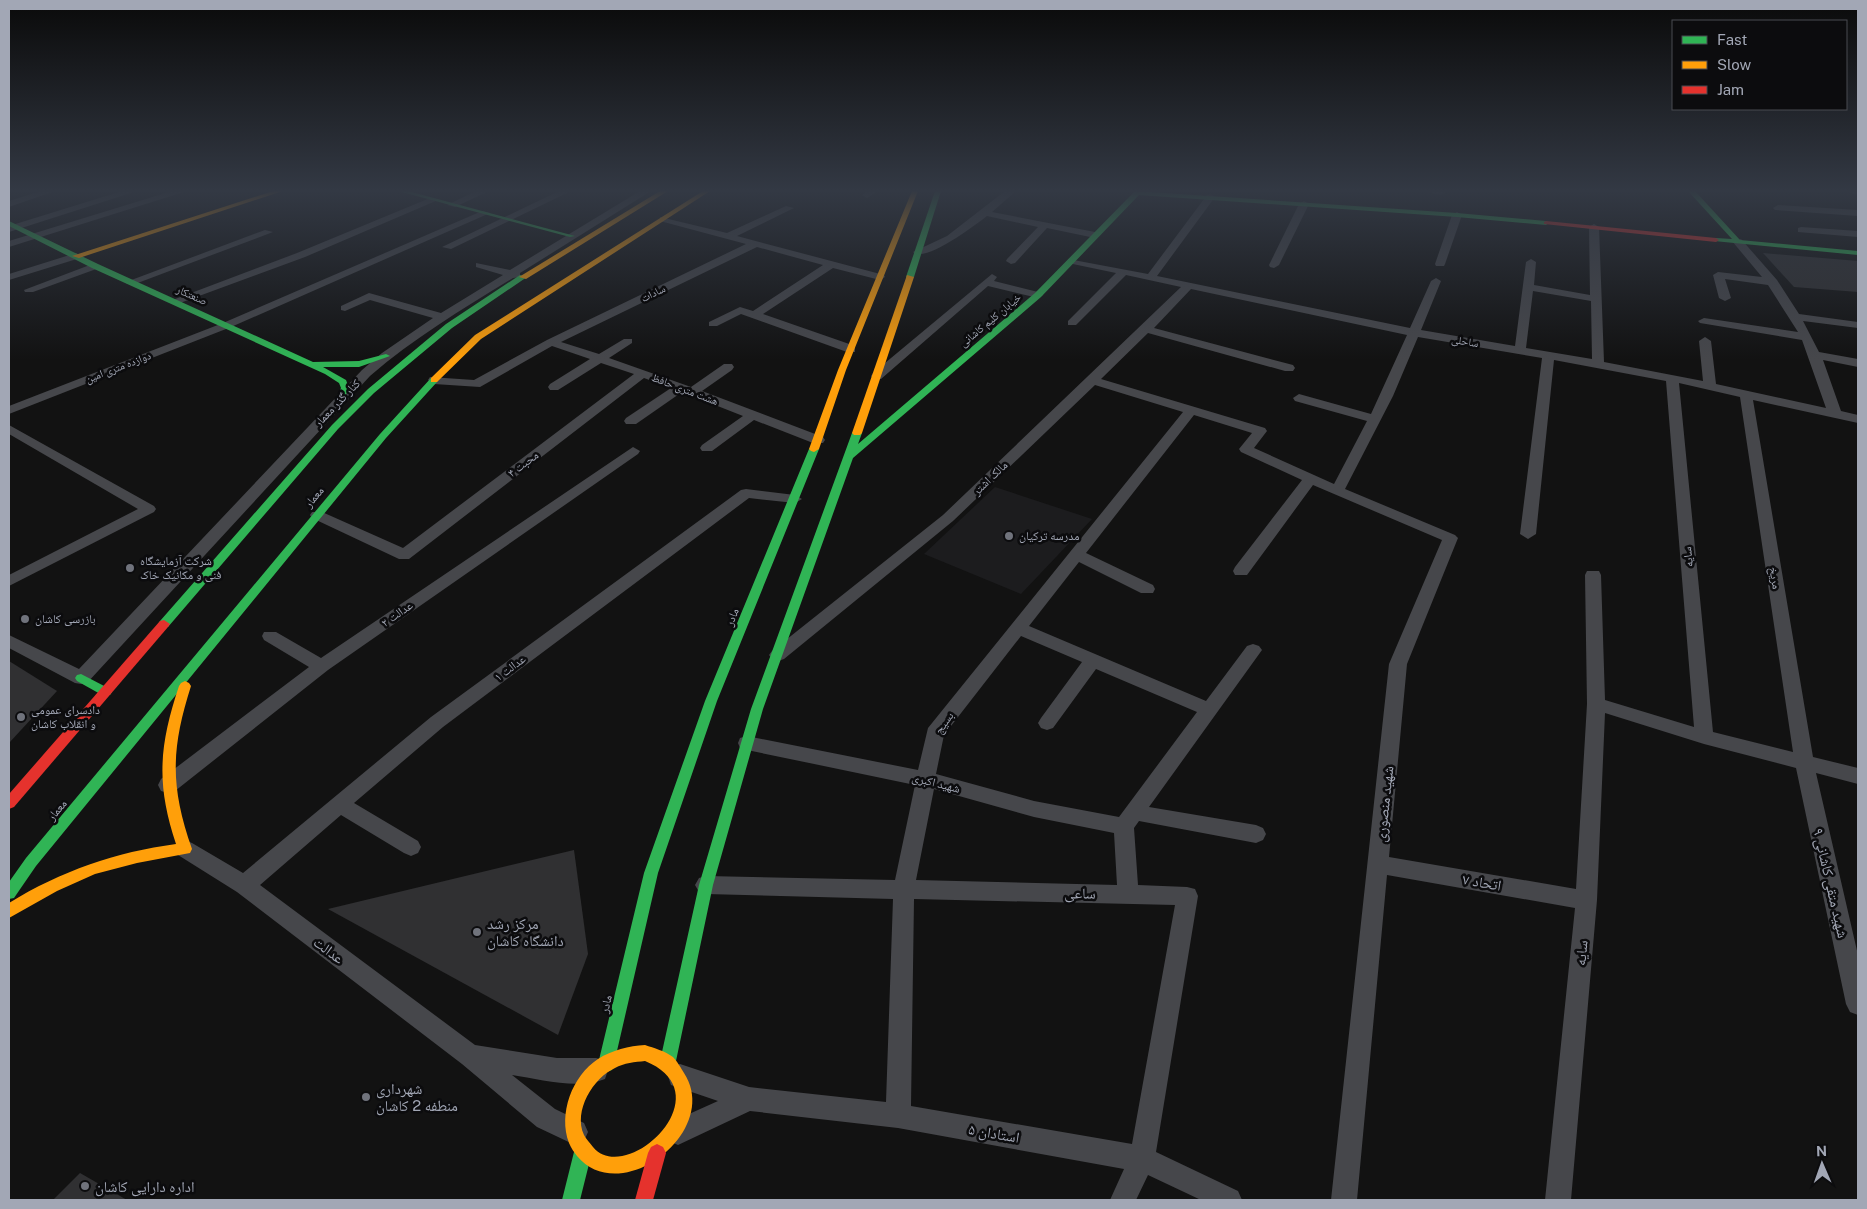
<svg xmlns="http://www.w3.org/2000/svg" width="1867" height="1209" font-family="'Public Sans','Noto Naskh Arabic',sans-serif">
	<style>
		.built { fill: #1c1c1e }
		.building { fill: #303032 }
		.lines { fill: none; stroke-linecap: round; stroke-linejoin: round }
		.street { fill: #46474b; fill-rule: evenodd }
		.fast { fill: #30b455; fill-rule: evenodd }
		.slow { fill: #ff9f0a; fill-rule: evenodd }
		.jam { fill: #e5322d; fill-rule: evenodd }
		.poi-dot { fill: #70737c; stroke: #0c0c0e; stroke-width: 2 }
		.labels { text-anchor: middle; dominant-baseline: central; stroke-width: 5; stroke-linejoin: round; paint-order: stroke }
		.far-street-label { font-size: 11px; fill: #a2a7b5; stroke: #0c0c0e }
		.street-label { font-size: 12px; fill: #a2a7b5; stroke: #0c0c0e }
		.poi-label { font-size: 12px; fill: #a2a7b5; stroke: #0c0c0e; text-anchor: start }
		.near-street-label { font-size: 15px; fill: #a2a7b5; stroke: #0c0c0e }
		.near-poi-label { font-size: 15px; fill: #a2a7b5; stroke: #0c0c0e; text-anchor: start }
	</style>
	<rect width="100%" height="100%" fill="#121212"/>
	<polygon class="built" points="995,487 1092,519 1021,594 924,554"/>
	<g class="building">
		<polygon points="1763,253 1858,261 1858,292 1794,287"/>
		<polygon points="9,661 57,691 9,743"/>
		<polygon points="574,850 588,954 558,1035 328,909"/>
		<polygon points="80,1173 127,1200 53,1200"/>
	</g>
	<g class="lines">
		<g class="street">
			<polygon points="41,191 55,191 9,207 9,201"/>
			<polygon points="122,191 137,191 9,232 9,226"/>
			<polygon points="172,191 187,191 9,247 9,241"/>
			<polygon points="476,191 489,191 455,207 447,205"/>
			<polygon points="559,191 571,191 451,249 442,247"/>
			<path d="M640,191h11l-131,82v4l-7,1c-49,30 -99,60 -143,98l-283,307 -6,1 -6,-1 -66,-35v-13l70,34 283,-299 20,-17 51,-35 -63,-18 -25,11 -4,-1v-4l28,-13 72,20 62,-38 -27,-8v-4l34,7z"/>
			<polygon points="867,191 878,191 867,198 862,195"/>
			<path d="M1005,191h11l-24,21 103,20 5,3 -5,3 -48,-10 -32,35 -4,1 -5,-3 1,-2 31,-32 -51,-11c-12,9 -61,47 -74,36l34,-16z"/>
			<polygon points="1423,191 1445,191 1446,192 1441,195"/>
			<polygon points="1848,191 1858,191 1858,194 1850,193"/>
			<path d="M1210,194l5,3 -58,79 253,52 21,-47 5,-3 5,3 -20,49 94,16 11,-84 5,-3 5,3 -2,23 56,10 -1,-68 5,-3 5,3 5,135 99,19 -4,-40 6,-4 6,4 5,43 110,24 -24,-68 -102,-17 -2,-2 6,-3 94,14 -30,-47 -43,-6 6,19 -6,3 -6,-3 -6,-23 5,-3 44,5 -30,-36 9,-2 36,41 22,34 59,8v6l-55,-7 16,31 39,7v8l-35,-7 18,51 17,4v8l-105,-23 60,357 45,11v16l-42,-11 42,182v60l-8,-3 -4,-8 -50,-236 -92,-24 -99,-31 -8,187 -26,300h-26l30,-292 -188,-33 -30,325h-26l58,-536 53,-124 -129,-55 -66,90h-12l-2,-4 2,-4 67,-87 -61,-28 -2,-3 13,-16 -58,-18 -108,138 67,32 2,4 -2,4h-12l-62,-31 -50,64 177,75 41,-55 6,-2 6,2 3,4 -113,157 107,18 7,3 3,6 -3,6 -7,3 -117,-22 -5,7 4,57 49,2 8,2 3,7 -42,256 82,39 4,9h-41l-53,-25 -12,25h-26l14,-31 -226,-41 -148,-17 -72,34 -9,-4 -4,-9 4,-9 49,-22 -47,-16 -3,-9 3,-9 9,-3 69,23 137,15 7,-203 -187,-5 -7,-2 -4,-7 4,-7 7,-2 189,4 20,-95 -168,-35 -7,-2 -2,-5 2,-5 7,-2 171,34 10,-42 255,-316 -88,-27 -142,136 -169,138 -6,2 -6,-2 -3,-4 3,-4 171,-136 238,-228 -55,-12 -50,50h-8v-4l48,-48 -48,-10v-4l80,15 59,-79zM1191,289l216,46 -36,79 -72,-20 -6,4 2,3 72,20 -33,63 -80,-36 13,-17 -2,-3 -164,-49 47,-46 137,38h8l2,-3 -2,-3 -139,-37zM1533,291l58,10 1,58 -66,-11zM1418,337l124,21 -22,176 8,5 8,-5 18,-174 112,21 28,346 -89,-27 -4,-125 -2,-4h-12l-2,4 2,129 -11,185 -187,-32 18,-193 51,-126 -3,-3 -110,-46 48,-93zM1679,383l61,14 53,355 -80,-20zM1021,636l61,26 -41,56 -3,5 3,5 6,2 6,-2 43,-59 101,43 -78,105 -85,-16 -98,-27 8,-39zM934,789l100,28 80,16 3,52 -201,-5zM914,899l261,6 -43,239 -221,-38z"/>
			<polygon points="430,198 438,200 305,257 180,303 176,304 170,301 297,253"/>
			<polygon points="1304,201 1309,204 1279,265 1274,268 1270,267 1269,265 1299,204"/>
			<polygon points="1778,205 1858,210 1858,216 1775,210 1773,208"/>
			<polygon points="786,206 794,208 737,236 884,275 885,277 880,280 833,268 763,314 855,346 855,352 847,352 741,314 717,326 709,326 709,322 740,307 753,311 823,265 757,247 561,342 599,354 624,339 632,339 632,343 609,358 691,387 724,364 732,364 734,367 732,370 702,391 823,437 825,440 823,443 813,443 754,420 712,451 702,451 700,448 702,445 743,416 682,392 636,424 626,424 624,421 626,418 671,388 644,378 409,559 399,559 312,518 310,515 312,512 322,512 403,548 634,374 601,363 558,390 550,390 548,387 550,384 590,359 552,346 480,387 434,384 428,380 430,377 474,380 547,340 746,244 660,221 660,217 727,233"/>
			<polygon points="482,211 490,213 231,327 9,414 9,406 223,323"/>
			<polygon points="1457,212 1462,215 1445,264 1444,266 1436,266 1435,264 1452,215"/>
			<polygon points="1801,227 1858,231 1858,237 1798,232 1798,228"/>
			<polygon points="265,230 273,232 135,284 127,284 126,282"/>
			<polygon points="76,253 81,256 80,258 9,280 9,274"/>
			<polygon points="95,263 100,266 99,268 33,292 25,292 24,290"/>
			<polygon points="992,274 997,277 994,281 1042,293 1043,295 1038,298 988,286 881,379 873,379 871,376 873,373"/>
			<polygon points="9,425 154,506 156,509 154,512 9,586 9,575 138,509 9,434"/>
			<polygon points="633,447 640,451 638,454 328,670 175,791 168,793 161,791 158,785 161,779 309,667 264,640 262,636 264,632 276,632 321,658"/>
			<path d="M746,489l49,6 7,4 -7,4 -46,-5 -306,229 -89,76 64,38 3,6 -3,6 -7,3 -7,-3 -63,-38 -81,70 215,160 82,13h39l9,3 3,9 -3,9c-28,11 -65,0 -93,-4l43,34 29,14 4,9 -4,9 -9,4 -38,-18 -75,-63 -225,-172 -59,-37 -3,-6 3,-6 7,-3 7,3 51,30 188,-156 310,-227z"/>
		</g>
		<g class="fast">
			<polygon points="398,191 408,191 575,236 570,237"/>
			<polygon points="935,191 941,191 914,277 907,279 906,277"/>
			<polygon points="1135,191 1457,213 1546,221 1549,223 1546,225 1457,217 1139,195 1041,297 853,458 763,709 713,885 676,1061 674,1067 668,1069 662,1067 660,1061 699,885 751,709 852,433 857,430 862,433 858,444 1035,293"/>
			<polygon points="1688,191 1695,191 1740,240 1858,251 1858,255 1714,241 1713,240 1716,238 1732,239"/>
			<polygon points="9,221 98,264 313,362 359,361 386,354 390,356 359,367 323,367 346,380 349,388 342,402 336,402 335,400 341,388 339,383 325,374 92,268 9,226"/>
			<polygon points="520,275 527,277 452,328 374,393 338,429 168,627 160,627 158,624 160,621 332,425 368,389 446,324"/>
			<polygon points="434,377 438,380 437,382 386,438 36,866 14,898 9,899 9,882 26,858 380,434 431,378"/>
			<polygon points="814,446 819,449 717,701 658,873 614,1064 612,1070 606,1072 600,1070 598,1064 644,873 705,701 809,449"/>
			<polygon points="81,674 110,689 112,692 110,695 102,695 77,681 75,678 77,675"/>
			<polygon points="583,1143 589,1146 592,1152 580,1200 562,1200 574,1152 577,1146"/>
		</g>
		<g class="slow">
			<polygon points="273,191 283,191 79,258 72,256"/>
			<polygon points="660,191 668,191 526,279 519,277"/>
			<polygon points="703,191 710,191 481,339 437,382 431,382 431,378 475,335"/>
			<polygon points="912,191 918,191 846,370 819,449 814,452 811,451 809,449 838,370"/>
			<polygon points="907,275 914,277 862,433 860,435 854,435 852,433"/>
			<path d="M185,681l4,2 2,3c-20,63 -21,100 1,163l-2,4 -53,10 -42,11 -38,17 -48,27v-15c52,-32 107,-51 167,-59 -20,-60 -17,-98 3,-158l2,-3z"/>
			<path d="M645,1045c9,3 20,6 28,12 4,4 8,11 11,16 38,58 -63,136 -107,83 -3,-4 -6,-8 -8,-13 -11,-29 3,-67 29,-84 14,-9 31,-13 47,-14zM645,1061c81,33 -19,126 -52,86 -3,-4 -7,-8 -9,-12 -11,-24 9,-57 31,-67 9,-5 20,-6 30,-7z"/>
		</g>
		<g class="jam">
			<polygon points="1546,221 1716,238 1719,240 1716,242 1544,224 1544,222"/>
			<polygon points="164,620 170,624 168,627 14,807 9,809 9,794 160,621"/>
			<polygon points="657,1144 663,1147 666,1153 653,1200 635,1200 648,1153 651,1147"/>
		</g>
	</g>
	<linearGradient id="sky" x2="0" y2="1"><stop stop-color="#0a0a0a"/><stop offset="0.53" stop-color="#333944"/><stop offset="1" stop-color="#333944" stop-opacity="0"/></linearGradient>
	<rect width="1867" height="360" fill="url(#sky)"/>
	<g class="poi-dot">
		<circle cx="1009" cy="536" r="5"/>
		<circle cx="130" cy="568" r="5"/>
		<circle cx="25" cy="619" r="5"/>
		<circle cx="21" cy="717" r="5"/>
		<circle cx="477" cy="932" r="5"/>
		<circle cx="366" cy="1097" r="5"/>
		<circle cx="85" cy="1186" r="5"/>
	</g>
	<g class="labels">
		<g class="far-street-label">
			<text transform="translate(653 293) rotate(-26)">سادات</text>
			<text transform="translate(192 295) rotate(24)">صنعتکار</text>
			<text transform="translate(990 320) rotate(-40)">خیابان کلیم کاشانی</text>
			<text transform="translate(1465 341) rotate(9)">ساحلی</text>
			<text transform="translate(118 367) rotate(-21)">دوازده متری امین</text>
			<text transform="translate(685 389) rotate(21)">هشت متری حافظ</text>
		</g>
		<g class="street-label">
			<text transform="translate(337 403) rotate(-46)">کنار گذر معمار</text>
			<text transform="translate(523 464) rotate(-37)">محبت ۴</text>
			<text transform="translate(990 478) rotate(-44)">مالک اشتر</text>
			<text transform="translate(314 497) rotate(-50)">معمار</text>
			<text transform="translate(1688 557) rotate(-95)">سایه</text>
			<text transform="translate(1775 578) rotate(81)">مریخ</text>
			<text transform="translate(397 614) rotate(-35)">عدالت ۲</text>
			<text transform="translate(732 617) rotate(-67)">مادر</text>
			<text transform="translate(510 668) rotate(-37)">عدالت ۱</text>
			<text transform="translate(944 723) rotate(-55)">بسیج</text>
			<text transform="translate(936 783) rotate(14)">شهید اکبری</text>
			<text transform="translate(57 810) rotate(-50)">معمار</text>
			<text transform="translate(606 1004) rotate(-77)">مادر</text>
		</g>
		<g class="poi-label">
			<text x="1019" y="536">مدرسه ترکیان</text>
			<text x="140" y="561">شرکت آزمایشگاه<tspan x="140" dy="14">فنی و مکانیک خاک</tspan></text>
			<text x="35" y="619">بازرسی کاشان</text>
			<text x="31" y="710">دادسرای عمومی<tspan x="31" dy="14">و انقلاب کاشان</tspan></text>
		</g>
		<g class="near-street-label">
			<text transform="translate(1384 804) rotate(-84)">شهید منصوری</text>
			<text transform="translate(1482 882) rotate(10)">اتحاد ۷</text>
			<text transform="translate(1831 883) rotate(77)">شهید متقی کاشانی ۹</text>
			<text transform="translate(1080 893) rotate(1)">ساعی</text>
			<text transform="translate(329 950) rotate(37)">عدالت</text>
			<text transform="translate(1581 953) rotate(-85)">سایه</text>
			<text transform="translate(994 1133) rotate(10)">استادان ۵</text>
		</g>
		<g class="near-poi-label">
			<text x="487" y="923">مرکز رشد<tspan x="487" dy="17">دانشگاه کاشان</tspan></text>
			<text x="376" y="1088">شهرداری<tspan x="376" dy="17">منطفه 2 کاشان</tspan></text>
			<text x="95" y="1186">اداره دارایی کاشان</text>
		</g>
	</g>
	<rect width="1867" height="1209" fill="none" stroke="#a2a7b5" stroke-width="20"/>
	<rect x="1672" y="20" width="175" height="90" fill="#0c0c0e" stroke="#484a51"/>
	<rect x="1682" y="36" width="25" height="8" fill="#30b455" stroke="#484a51"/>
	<text x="1717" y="45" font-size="15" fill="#a2a7b5">Fast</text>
	<rect x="1682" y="61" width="25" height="8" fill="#ff9f0a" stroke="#484a51"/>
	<text x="1717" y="70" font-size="15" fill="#a2a7b5">Slow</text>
	<rect x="1682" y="86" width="25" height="8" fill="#e5322d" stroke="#484a51"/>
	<text x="1717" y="95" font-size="15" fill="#a2a7b5">Jam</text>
	<g transform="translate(1822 1164) rotate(358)" stroke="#0c0c0e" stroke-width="4" paint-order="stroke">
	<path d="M0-4L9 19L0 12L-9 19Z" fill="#a2a7b5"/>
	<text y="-8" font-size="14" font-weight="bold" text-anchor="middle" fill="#a2a7b5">N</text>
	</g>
</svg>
